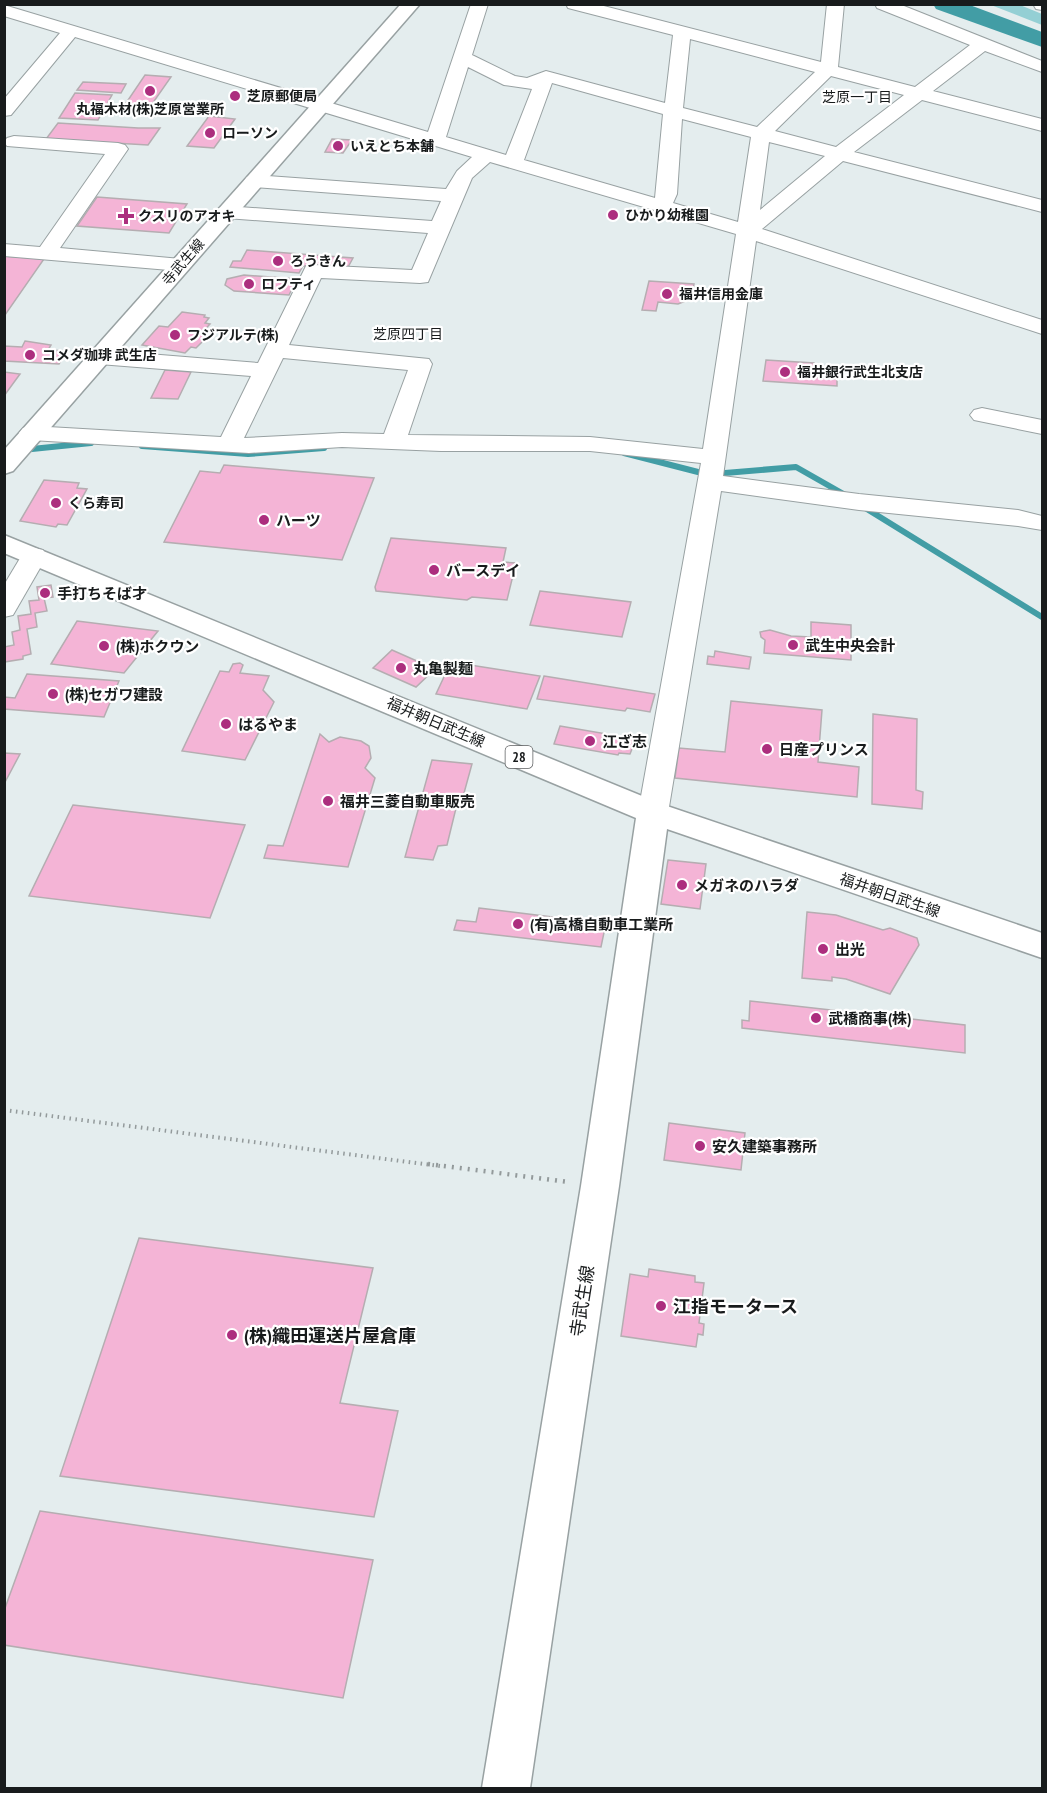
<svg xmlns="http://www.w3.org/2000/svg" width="1047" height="1793" font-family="'PT Sans Narrow','Noto Sans JP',sans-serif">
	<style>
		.green { fill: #94cfd4 }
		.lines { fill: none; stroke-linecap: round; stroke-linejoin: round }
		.stream { stroke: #429da5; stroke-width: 6 }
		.river { fill: #429da5; fill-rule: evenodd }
		.building { fill: #f4b4d6; stroke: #b5adb1; stroke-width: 1.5 }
		.minor-casing { stroke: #98a1a2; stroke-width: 2 }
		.major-casing { stroke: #98a1a2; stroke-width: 3 }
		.path-far1 { stroke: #939a9b; stroke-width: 4; stroke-dasharray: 1.5 4.5; stroke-linecap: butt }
		.path { stroke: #939a9b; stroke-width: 4.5; stroke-dasharray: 2 6; stroke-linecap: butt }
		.minor { fill: #fff; fill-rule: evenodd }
		.major { fill: #fff; fill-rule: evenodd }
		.poi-dot { fill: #ac2e7e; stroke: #fff; stroke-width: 2 }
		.labels { text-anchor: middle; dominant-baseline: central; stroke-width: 4.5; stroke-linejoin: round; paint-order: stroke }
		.far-poi-label { font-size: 14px; font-weight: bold; fill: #181b1c; stroke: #fff; text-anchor: start }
		.far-neighbourhood-label { font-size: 14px; fill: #181b1c; stroke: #fff }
		.far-street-label { font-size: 14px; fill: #181b1c; stroke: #fff }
		.shield { fill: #fff; stroke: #5d5f60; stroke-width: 1.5 }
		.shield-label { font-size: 14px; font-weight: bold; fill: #181b1c }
		.poi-label { font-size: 15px; font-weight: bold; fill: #181b1c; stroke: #fff; text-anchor: start }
		.street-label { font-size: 15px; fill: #181b1c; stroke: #fff }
		.near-street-label { font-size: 18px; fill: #181b1c; stroke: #fff }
		.near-poi-label { font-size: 18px; font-weight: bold; fill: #181b1c; stroke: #fff; text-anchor: start }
	</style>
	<rect width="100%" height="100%" fill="#e4edee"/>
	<polygon class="green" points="991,5 1020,5 1042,14 1042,25"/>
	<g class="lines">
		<g class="stream">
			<polyline points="142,446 248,454 324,448"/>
			<polyline points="22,450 91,443"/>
			<polyline points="624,453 698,472 725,473 796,467 847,496"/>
			<polyline points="862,506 1042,617"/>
		</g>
		<polygon class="river" points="933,4 967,4 1042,32 1042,47 936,9"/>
	</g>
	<g class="building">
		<polygon points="145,75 171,77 150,107 124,106"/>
		<polygon points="83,82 126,84 121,93 77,90"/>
		<polygon points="75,93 112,95 98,120 59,118"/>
		<polygon points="209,116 235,119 214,148 187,146"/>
		<polygon points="58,123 138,128 160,128 148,145 46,139"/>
		<polygon points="332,139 352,140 343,153 325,152"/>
		<polygon points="97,197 187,204 169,233 77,226"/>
		<polygon points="247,250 353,258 347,269 303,266 299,273 230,267 233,261 241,261"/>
		<polygon points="4,256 44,259 5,315"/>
		<polygon points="244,275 297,279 289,295 234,291 225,285 227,279"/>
		<polygon points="649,281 694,284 693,289 701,289 699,296 692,295 691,299 678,304 658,302 656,311 642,310"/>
		<polygon points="182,312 205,315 204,317 209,318 205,323 210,324 201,334 208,336 196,348 191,347 185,353 142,345 159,326 168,327"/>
		<polygon points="25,341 51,345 48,350 67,351 59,364 4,361 4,346 22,347"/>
		<polygon points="766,360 814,363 812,377 837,379 837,386 763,381"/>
		<polygon points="165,370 191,372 178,399 151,398"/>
		<polygon points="4,372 20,374 4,396"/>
		<polygon points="224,465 374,478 342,560 164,542 200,471 220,473"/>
		<polygon points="44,480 79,483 77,488 87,489 67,525 58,524 56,527 20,521"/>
		<polygon points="391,538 506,548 503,562 516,563 507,600 472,597 467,600 376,591 375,587"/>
		<polygon points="51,585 53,597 44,598 47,611 35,613 37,627 27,629 31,654 23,656 23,659 4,662 4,647 14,645 12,632 20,630 18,616 31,614 29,601 39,600 37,587"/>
		<polygon points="540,591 631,602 622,637 530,625"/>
		<polygon points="77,621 158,631 124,673 51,664"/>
		<polygon points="811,622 851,625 851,660 764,653 765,640 761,637 760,632 770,630 791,636 811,637"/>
		<polygon points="392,650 435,669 416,687 373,668"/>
		<polygon points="715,651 751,657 749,669 707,664 708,656 714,657"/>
		<polygon points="451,662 540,676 527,709 436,694"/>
		<polygon points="240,663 243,665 240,673 269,676 263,690 274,702 245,760 182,751 220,671 229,672 233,664"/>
		<polygon points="27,674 119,681 104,717 4,709 4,697 15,698"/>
		<polygon points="544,676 655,694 650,712 627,708 625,711 537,699"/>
		<polygon points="731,701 822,710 818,762 859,767 857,797 675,778 679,748 725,752"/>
		<polygon points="873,714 917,719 916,790 923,792 922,809 872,804"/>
		<polygon points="560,726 636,739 630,754 619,753 618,755 554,744"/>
		<polygon points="320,734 329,742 340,737 361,741 369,746 371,758 365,768 375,778 348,867 264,858 268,845 283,846"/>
		<polygon points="4,753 20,754 4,784"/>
		<polygon points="432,760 472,764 461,804 457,804 447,845 438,846 433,860 405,857"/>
		<polygon points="73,805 245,825 210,918 29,896"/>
		<polygon points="668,860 706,864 700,909 661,904"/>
		<polygon points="479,908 560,918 559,922 572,923 573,919 606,923 601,947 454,930 457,920 476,922"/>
		<polygon points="807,912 836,915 883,930 890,928 917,938 919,945 890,994 846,979 832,977 832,981 802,978"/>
		<polygon points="750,1001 965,1025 965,1053 742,1028 742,1020 749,1021"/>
		<polygon points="669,1123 745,1133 741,1170 664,1160"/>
		<polygon points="139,1238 373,1268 340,1403 398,1411 374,1517 60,1476"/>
		<polygon points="649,1269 695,1276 695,1282 704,1283 699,1323 704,1324 703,1335 698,1334 696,1347 621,1336 630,1274 648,1277"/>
		<polygon points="40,1511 373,1560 343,1698 4,1645 4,1611"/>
	</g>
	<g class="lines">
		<g class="minor-casing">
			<g id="minor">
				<path d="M471,4h17l-16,51 43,21 12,2 19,-7 119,32 8,-68 -105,-27 -2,-4h30l225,58 6,-58h17l-6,63 77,20 55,-42 -93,-37 -2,-4h24l143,57v11l-57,-21 -52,40 109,28v12l-120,-31 -68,52 188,48v12l-199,-51 -81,68 280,91v14l-286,-93 -33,235 136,18 159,16 24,6v14l-24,-4 -159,-16 -138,-19 -53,322 -4,7 -11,3 -11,-3 -4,-7 63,-350 -111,-12h-149l-99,-4 -93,6 -218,-13 -8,-2 -4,-5 4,-5 8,-2 190,11 30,-61 -152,-12 -8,-2 -3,-5 3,-5 8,-2 159,13 48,-97 8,-1 98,5 16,-37 -202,-15 -7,-2 -3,-4 3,-4 7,-2 206,15 9,-20 -187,-14 -7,-2 -3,-4 3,-4 7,-2 192,14 11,-18 15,-14 -397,-120 -64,78 -7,1v-17l56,-66 -56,-17v-11l424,127zM690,39l125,33 -58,55 -74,-19zM468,67l36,18 28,4 -26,66 -60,-18zM831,76l73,19 -68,52 -61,-16zM552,83l111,31 -8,84 -131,-38zM682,119l69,18 -13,85 -65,-19 4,-9zM769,142l56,14 -65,54zM490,162l246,72 -33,215 -113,-12 -182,-2 24,-71 -3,-5 -140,-14 32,-67 99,5 8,-1 44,-104zM283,358l125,12 -24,64 -42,-1 -98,5z"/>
				<polygon points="1033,4 1042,4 1042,10 1036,9"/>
				<polygon points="14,136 118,143 125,145 128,149 60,248 181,259 188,261 192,265 188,269 181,271 4,256 4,244 40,247 105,154 7,146 4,142 7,138"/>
				<polygon points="982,408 1042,420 1042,434 974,420 970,415 974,410"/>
				<polygon points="34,548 43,550 47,556 13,615 4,617 4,585 25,550"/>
			</g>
		</g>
		<g class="major-casing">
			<g id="major">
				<polygon points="401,4 420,4 13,471 4,474 4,450"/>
				<polygon points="4,535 664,805 1042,933 1042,958 667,829 619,1186 530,1788 482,1788 581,1186 636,818 4,553"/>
			</g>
		</g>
		<polyline class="path-far1" points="4,1110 440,1166"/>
		<polyline class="path" points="428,1164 569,1182"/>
		<use href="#minor" class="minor"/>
		<use href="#major" class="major"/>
	</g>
	<g class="poi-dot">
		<circle cx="150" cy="91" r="6"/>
		<circle cx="235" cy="96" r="6"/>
		<circle cx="210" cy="133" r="6"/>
		<circle cx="338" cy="146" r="6"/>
		<circle cx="613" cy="215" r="6"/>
		<path d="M123 207h6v6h6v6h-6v6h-6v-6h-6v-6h6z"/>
		<circle cx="278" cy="261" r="6"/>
		<circle cx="249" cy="284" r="6"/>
		<circle cx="667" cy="294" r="6"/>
		<circle cx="175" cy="335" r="6"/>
		<circle cx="30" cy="355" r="6"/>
		<circle cx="785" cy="372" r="6"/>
		<circle cx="56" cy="503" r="6"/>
		<circle cx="264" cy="520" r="6"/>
		<circle cx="434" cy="570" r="6"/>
		<circle cx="45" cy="593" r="6"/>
		<circle cx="793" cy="645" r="6"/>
		<circle cx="104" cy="646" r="6"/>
		<circle cx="401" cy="668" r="6"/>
		<circle cx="53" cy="694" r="6"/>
		<circle cx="226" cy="724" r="6"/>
		<circle cx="590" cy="741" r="6"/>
		<circle cx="767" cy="749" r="6"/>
		<circle cx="328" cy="801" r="6"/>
		<circle cx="682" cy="885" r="6"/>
		<circle cx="518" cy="924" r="6"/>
		<circle cx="823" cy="949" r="6"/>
		<circle cx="816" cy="1018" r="6"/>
		<circle cx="700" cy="1146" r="6"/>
		<circle cx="661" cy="1306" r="6"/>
		<circle cx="232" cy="1335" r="6"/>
	</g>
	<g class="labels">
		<g class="far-poi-label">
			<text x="247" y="96">芝原郵便局</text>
			<text x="150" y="109" text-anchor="middle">丸福木材(株)芝原営業所</text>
			<text x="222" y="133">ローソン</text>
			<text x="350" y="146">いえとち本舗</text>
			<text x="625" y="215">ひかり幼稚園</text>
			<text x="138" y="216">クスリのアオキ</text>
			<text x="290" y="261">ろうきん</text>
			<text x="261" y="284">ロフティ</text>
			<text x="679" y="294">福井信用金庫</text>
			<text x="187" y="335">フジアルテ(株)</text>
			<text x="42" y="355">コメダ珈琲 武生店</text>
			<text x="797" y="372">福井銀行武生北支店</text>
			<text x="68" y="503">くら寿司</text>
		</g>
		<g class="far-neighbourhood-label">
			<text x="857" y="97">芝原一丁目</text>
			<text x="408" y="334">芝原四丁目</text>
		</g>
		<g class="far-street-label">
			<text transform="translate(183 262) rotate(-49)">寺武生線</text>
		</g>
		<rect class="shield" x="505.5" y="746" width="27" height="22" rx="4.5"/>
		<g class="shield-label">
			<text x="519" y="757">28</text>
		</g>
		<g class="poi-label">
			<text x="276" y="520">ハーツ</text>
			<text x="446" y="570">バースデイ</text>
			<text x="57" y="593">手打ちそば才</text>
			<text x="805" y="645">武生中央会計</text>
			<text x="116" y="646">(株)ホクウン</text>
			<text x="413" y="668">丸亀製麺</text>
			<text x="65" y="694">(株)セガワ建設</text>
			<text x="238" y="724">はるやま</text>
			<text x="602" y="741">江ざ志</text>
			<text x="779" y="749">日産プリンス</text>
			<text x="340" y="801">福井三菱自動車販売</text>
			<text x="694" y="885">メガネのハラダ</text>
			<text x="530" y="924">(有)高橋自動車工業所</text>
			<text x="835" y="949">出光</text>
			<text x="828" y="1018">武橋商事(株)</text>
			<text x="712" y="1146">安久建築事務所</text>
		</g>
		<g class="street-label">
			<text transform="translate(436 722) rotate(23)">福井朝日武生線</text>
			<text transform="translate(890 895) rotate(19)">福井朝日武生線</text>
		</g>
		<g class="near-street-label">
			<text transform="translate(582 1301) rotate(-81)">寺武生線</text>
		</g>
		<g class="near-poi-label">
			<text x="673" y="1306">江指モータース</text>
			<text x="244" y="1335">(株)織田運送片屋倉庫</text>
		</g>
	</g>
	<rect width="1047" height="1793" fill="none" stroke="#181b1c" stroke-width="12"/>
</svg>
